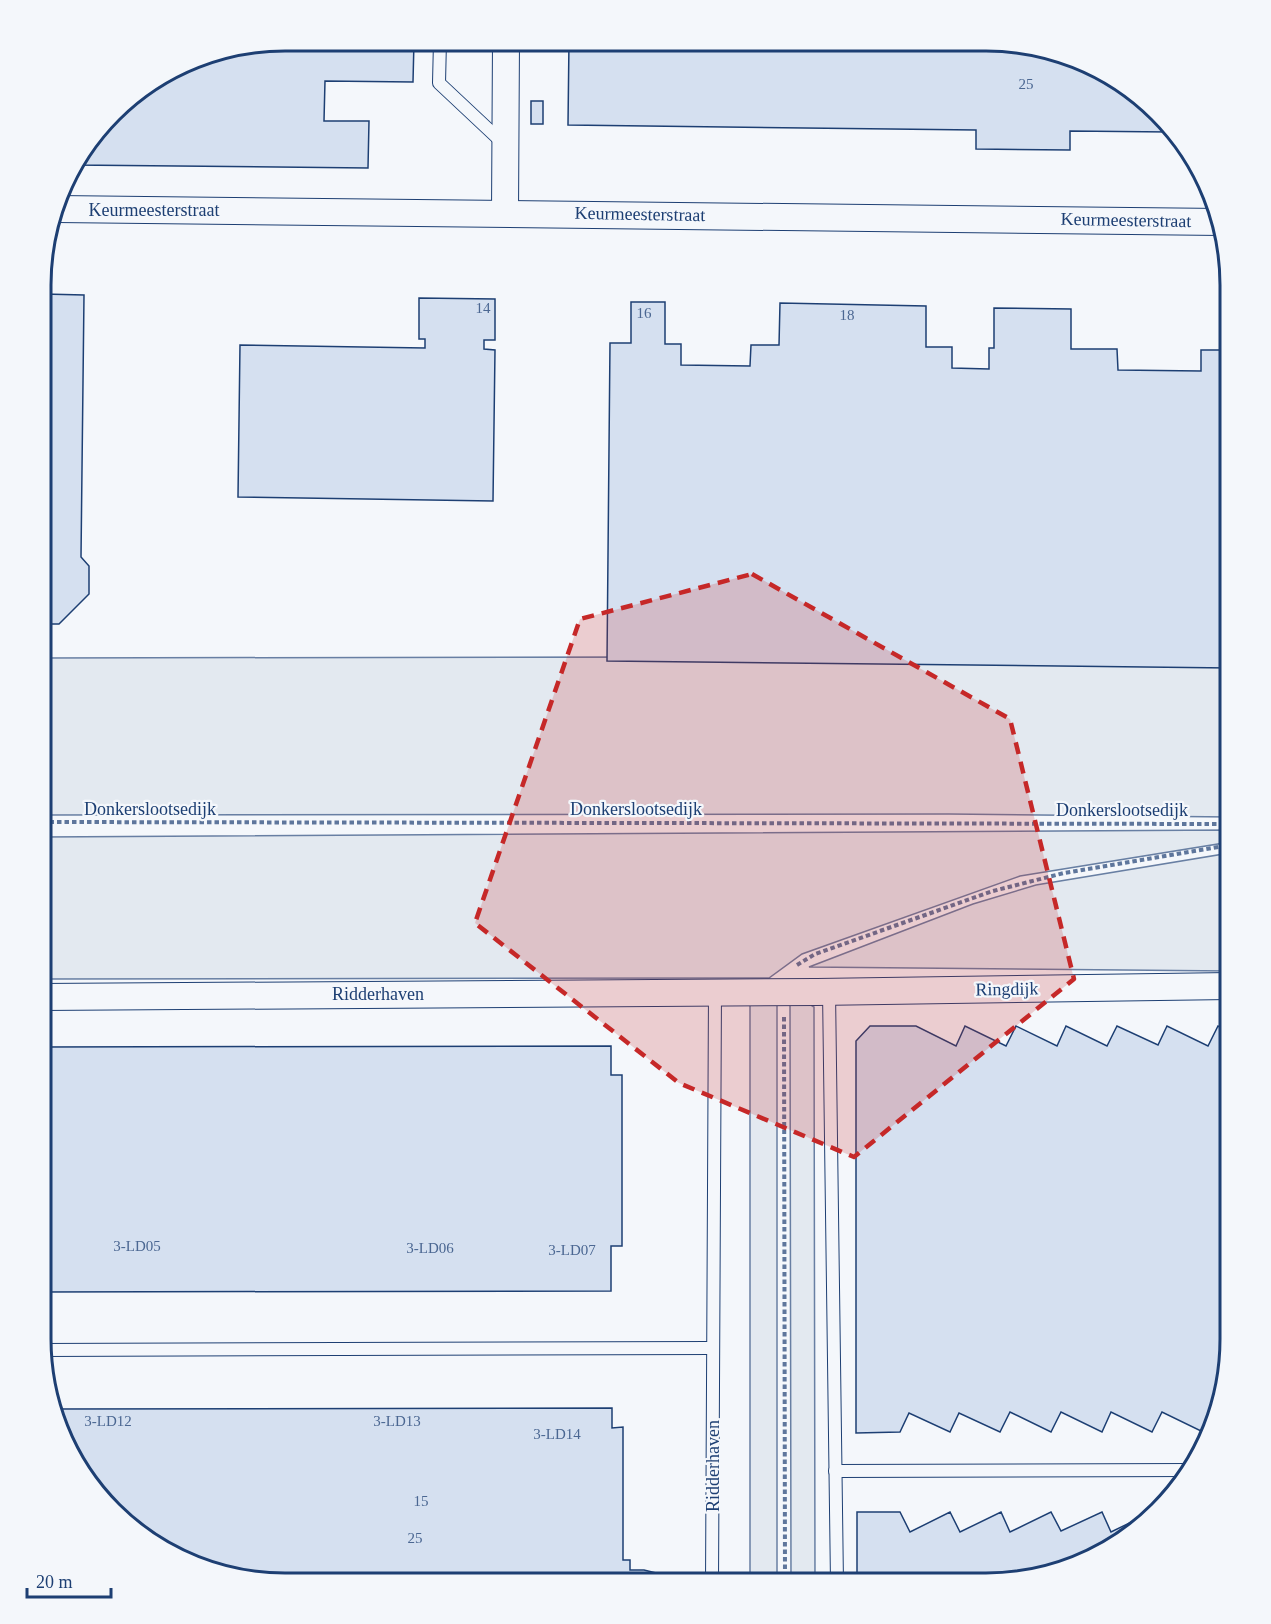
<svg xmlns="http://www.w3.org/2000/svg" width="1271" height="1624" font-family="'Times New Roman',serif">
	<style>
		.green { fill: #e3e9f0; stroke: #687fa3; stroke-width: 1.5 }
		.building { fill: #d5e0f0; stroke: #1d3f73; stroke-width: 1.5 }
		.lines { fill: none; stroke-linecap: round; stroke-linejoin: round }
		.lane-casing { stroke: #1d3f73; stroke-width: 14 }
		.street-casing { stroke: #1d3f73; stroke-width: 28 }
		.path { stroke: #5e769c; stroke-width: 4; stroke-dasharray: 4.5 3; stroke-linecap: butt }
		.lane { stroke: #f4f7fb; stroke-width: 12 }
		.street { stroke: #f4f7fb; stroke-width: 26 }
		.marked { fill: #c62828; fill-opacity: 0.2; stroke: #c62828; stroke-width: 4.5; stroke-dasharray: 12 8; stroke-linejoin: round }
		.labels { text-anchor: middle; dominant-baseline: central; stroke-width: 4.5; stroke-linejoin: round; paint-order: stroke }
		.number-label { font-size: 15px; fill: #4b6792 }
		.street-label { font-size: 18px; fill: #1d3f73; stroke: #f4f7fb }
		.rim { fill: none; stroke: #1d3f73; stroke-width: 3 }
	</style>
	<rect width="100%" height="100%" fill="#f4f7fb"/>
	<g class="green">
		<polygon points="609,657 610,659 1230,667 1230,817 949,814 42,815 42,658"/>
		<polygon points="1230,830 1230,842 1020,876 802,954 769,978 41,979 41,837"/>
		<polygon points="1230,853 1230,971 809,967 973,904 1036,885"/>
		<polygon points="803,1000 814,1007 815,1583 791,1583 790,1001"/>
		<rect x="750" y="1001" width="27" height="582"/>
	</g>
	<g class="building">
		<polygon points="285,40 414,41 413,82 325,81 324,121 369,121 368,168 73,165 124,101 206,54"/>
		<polygon points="569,41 1018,43 1122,82 1169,132 1070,131 1070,150 976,149 976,130 568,125"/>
		<rect x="531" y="101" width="12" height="23"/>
		<polygon points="43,294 84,295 81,557 89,566 89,594 59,624 42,624"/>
		<polygon points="419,298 495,299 495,340 484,340 484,349 495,350 493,501 238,497 240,345 425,348 425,339 419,339"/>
		<polygon points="631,302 665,302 665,344 681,344 681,365 750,366 751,345 779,345 780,303 926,306 926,347 952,347 952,368 989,369 989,348 994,348 994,308 1071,309 1071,349 1117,349 1118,370 1201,371 1201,350 1230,350 1230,668 607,661 610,343 631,343"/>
		<polygon points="870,1026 916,1026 956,1046 965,1026 1006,1046 1016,1026 1057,1046 1066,1026 1107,1046 1117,1026 1158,1045 1167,1026 1208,1046 1218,1026 1230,1032 1230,1355 1218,1415 1212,1412 1203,1432 1162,1412 1152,1432 1111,1412 1102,1432 1061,1412 1051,1432 1010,1412 1000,1432 959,1413 950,1432 909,1413 900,1432 856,1433 856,1041"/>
		<polygon points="611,1046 611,1075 622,1075 622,1246 611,1246 611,1291 41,1292 41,1047"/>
		<polygon points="612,1408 612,1428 623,1427 623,1560 630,1560 630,1570 644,1570 660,1574 669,1583 268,1583 207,1571 149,1543 73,1461 51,1409"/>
		<polygon points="857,1512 900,1512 910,1532 950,1512 960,1532 1001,1512 1010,1532 1051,1512 1061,1531 1102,1512 1111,1532 1148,1514 1108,1551 1002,1583 857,1583"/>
	</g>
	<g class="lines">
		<g class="lane-casing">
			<g id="lane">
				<polyline points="440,41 439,83 504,144"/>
				<polyline points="829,991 837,1583"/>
				<polyline points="42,1350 713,1348"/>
				<polyline points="835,1471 1192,1470"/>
				<polyline points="712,1583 715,991"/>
			</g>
		</g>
		<g class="street-casing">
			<g id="street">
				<polyline points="57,209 1222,222"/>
				<polyline points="505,212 506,41"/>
				<polyline points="41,997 817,992 1230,986"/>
			</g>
		</g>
		<g class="path">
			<polyline points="42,822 1230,824"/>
			<polyline points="797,965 815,954 993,891 1064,873 1230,845"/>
			<polyline points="784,1017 785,1583"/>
		</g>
		<use href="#lane" class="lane"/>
		<use href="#street" class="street"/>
	</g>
	<path class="marked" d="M752,574l258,145 64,260 -220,178 -175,-74 -204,-160 105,-304z"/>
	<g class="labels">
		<g class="number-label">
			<text x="1026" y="84">25</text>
			<text x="483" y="308">14</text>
			<text x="644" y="313">16</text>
			<text x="847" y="315">18</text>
			<text x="137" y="1246">3-LD05</text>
			<text x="430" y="1248">3-LD06</text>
			<text x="572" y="1250">3-LD07</text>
			<text x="108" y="1421">3-LD12</text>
			<text x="397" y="1421">3-LD13</text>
			<text x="557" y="1434">3-LD14</text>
			<text x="421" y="1501">15</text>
			<text x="415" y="1538">25</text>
		</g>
		<g class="street-label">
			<text x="154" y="210">Keurmeesterstraat</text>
			<text transform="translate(640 214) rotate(1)">Keurmeesterstraat</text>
			<text transform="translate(1126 220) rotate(1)">Keurmeesterstraat</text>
			<text x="150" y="809">Donkerslootsedijk</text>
			<text x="636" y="809">Donkerslootsedijk</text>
			<text x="1122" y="810">Donkerslootsedijk</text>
			<text transform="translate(1007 989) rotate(-1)">Ringdijk</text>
			<text x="378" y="994">Ridderhaven</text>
			<text transform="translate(713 1466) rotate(-90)">Ridderhaven</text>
		</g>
	</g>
	<path d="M0 0H1271V1624H0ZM285 51H986A234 234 0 0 1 1220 285V1339A234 234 0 0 1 986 1573H285A234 234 0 0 1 51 1339V285A234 234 0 0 1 285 51Z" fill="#f4f7fb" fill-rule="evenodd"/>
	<path class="rim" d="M285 51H986A234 234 0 0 1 1220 285V1339A234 234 0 0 1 986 1573H285A234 234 0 0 1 51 1339V285A234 234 0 0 1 285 51Z"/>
	<path d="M27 1588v9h84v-9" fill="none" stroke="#1d3f73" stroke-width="3"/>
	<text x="36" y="1588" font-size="18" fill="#1d3f73" stroke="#f4f7fb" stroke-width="4.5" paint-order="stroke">20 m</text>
</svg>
